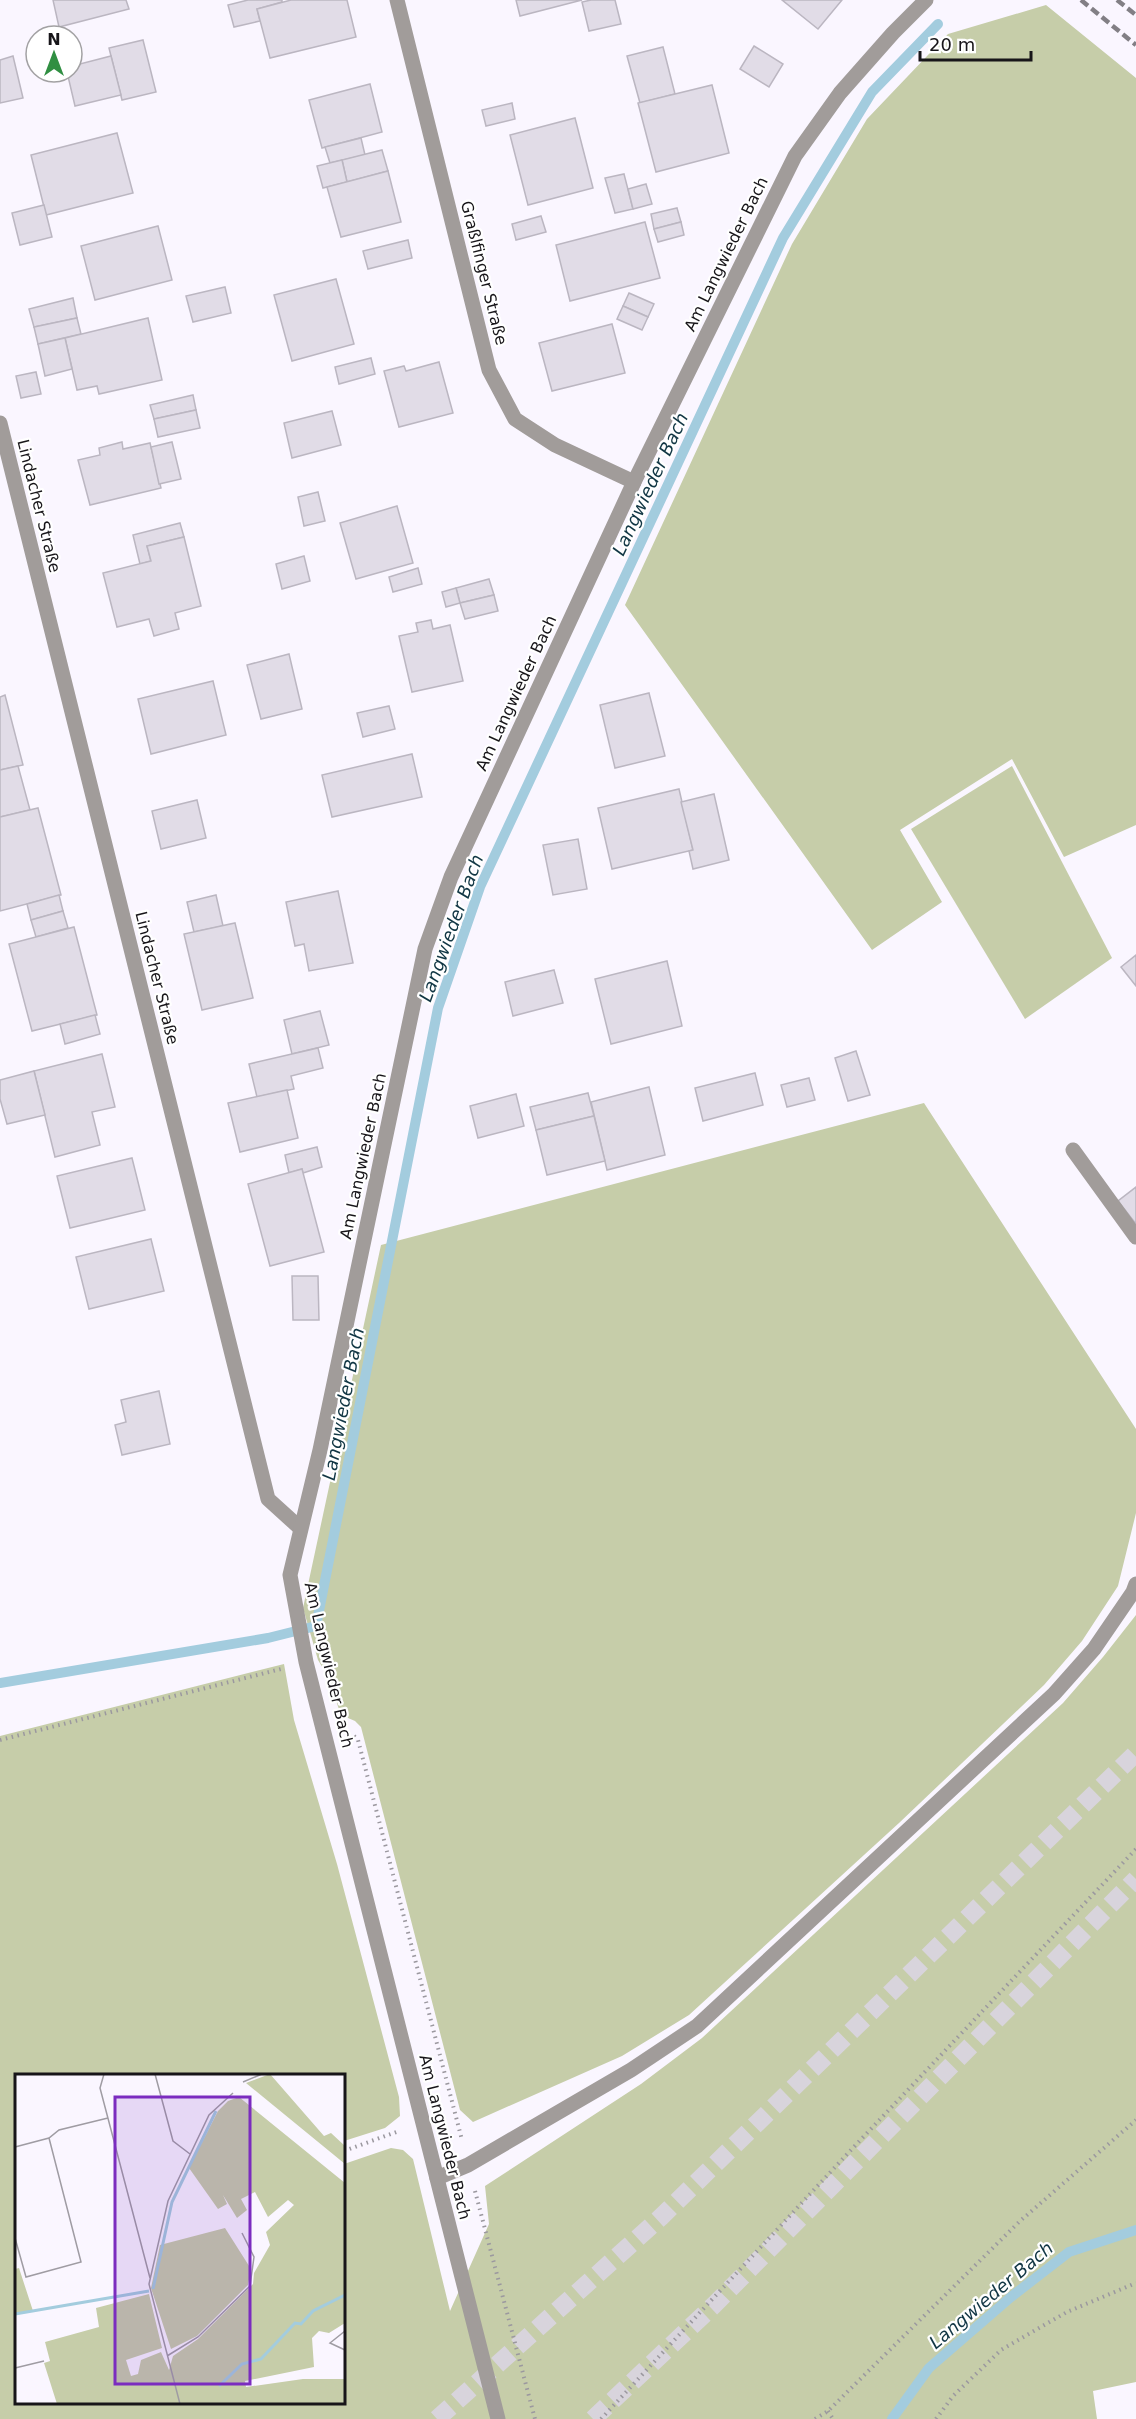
<svg xmlns="http://www.w3.org/2000/svg" width="1136" height="2419" font-family="'DejaVu Sans',sans-serif">
	<style>
		.green { fill: #c6cda9 }
		.lines { fill: none; stroke-linecap: round; stroke-linejoin: round }
		.stream { stroke: #a3ccde; stroke-width: 10 }
		.building { fill: #e1dce7; stroke: #bbb6c1; stroke-width: 1.5 }
		.motorway-tunnel { stroke: #d8d4dc; stroke-width: 18; stroke-dasharray: 18 9; stroke-linecap: butt }
		.path { stroke: #9b989f; stroke-width: 4; stroke-dasharray: 1.5 4.5; stroke-linecap: butt }
		.service { stroke: #a19c9a; stroke-width: 15 }
		.minor { stroke: #a19c9a; stroke-width: 15 }
		.rail { stroke: #827f85; stroke-width: 4.5; stroke-dasharray: 9 4.5; stroke-linecap: butt }
		.labels { text-anchor: middle; dominant-baseline: central; stroke-width: 4.5; stroke-linejoin: round; paint-order: stroke }
		.street-label { font-size: 16px; fill: #171519; stroke: #fff }
		.water-label { font-size: 18px; font-style: italic; fill: #113644; stroke: #fff }
		.inset-river { fill: none; stroke: #a3ccde; stroke-width: 3 }
		.inset-road { fill: none; stroke: #9f9ca3; stroke-width: 1.5 }
		.view { fill: #7b2cbf; fill-opacity: 0.15; stroke: #7b2cbf; stroke-width: 3 }
		.inset-edge { fill: none; stroke: #171519; stroke-width: 3 }
	</style>
	<rect width="100%" height="100%" fill="#faf6ff"/>
	<g class="green">
		<polygon points="1046,5 1136,78 1136,825 1064,857 1012,759 900,830 942,902 872,950 625,605 792,244 867,119 948,34"/>
		<polygon points="1012,766 1112,958 1025,1019 911,829"/>
		<polygon points="924,1103 1136,1429 1136,1513 1118,1586 1082,1641 1044,1685 899,1823 689,2015 622,2056 473,2122 460,2110 361,1727 355,1721 341,1715 327,1675 318,1660 303,1608 381,1245"/>
		<polygon points="1136,1615 1136,2382 1093,2391 1097,2419 0,2419 0,1736 284,1664 294,1720 337,1864 399,2097 400,2116 385,2128 344,2141 344,2076 16,2076 16,2402 344,2402 344,2164 391,2148 403,2150 413,2159 450,2311 489,2224 485,2186 641,2084 702,2038 1063,1703 1103,1657"/>
	</g>
	<g class="lines">
		<g class="stream">
			<polyline points="0,1683 268,1638 316,1626 438,1008 480,887 783,238 872,92 938,24"/>
			<polyline points="892,2419 929,2368 1011,2297 1069,2252 1136,2230"/>
		</g>
	</g>
	<g class="building">
		<polygon points="53,0 126,0 129,9 59,27"/>
		<polygon points="248,0 282,0 282,2 257,9 260,21 234,27 228,5"/>
		<polygon points="291,0 347,0 356,37 270,58 257,9"/>
		<polygon points="516,0 582,0 520,16"/>
		<polygon points="591,0 615,0 621,24 589,31 582,2"/>
		<polygon points="782,0 842,0 818,29"/>
		<polygon points="143,40 156,92 122,100 109,48"/>
		<polygon points="754,46 783,64 769,87 740,69"/>
		<polygon points="663,47 675,94 640,103 627,56"/>
		<polygon points="13,56 23,98 0,103 0,60"/>
		<polygon points="111,56 121,95 75,106 67,72 72,72 72,66"/>
		<polygon points="370,84 382,132 322,148 309,100"/>
		<polygon points="712,85 729,153 656,172 638,103"/>
		<polygon points="512,103 515,119 486,126 482,110"/>
		<polygon points="575,118 593,188 528,205 510,135"/>
		<polygon points="117,133 133,193 46,215 31,155"/>
		<polygon points="361,138 365,155 330,163 325,147"/>
		<polygon points="382,150 388,171 347,182 342,160"/>
		<polygon points="342,160 347,182 323,188 317,166"/>
		<polygon points="388,171 401,222 341,237 327,187"/>
		<polygon points="624,174 633,209 615,213 605,178"/>
		<polygon points="646,184 652,204 633,209 628,189"/>
		<polygon points="44,205 52,237 20,245 12,213"/>
		<polygon points="677,208 681,222 654,229 651,214"/>
		<polygon points="541,216 546,232 516,240 512,224"/>
		<polygon points="645,222 660,278 570,301 556,245"/>
		<polygon points="681,222 684,235 658,242 654,229"/>
		<polygon points="158,226 172,280 95,300 81,246"/>
		<polygon points="408,240 412,258 368,269 363,251"/>
		<polygon points="336,279 354,344 292,361 274,295"/>
		<polygon points="225,287 231,313 193,322 186,296"/>
		<polygon points="629,293 654,304 648,317 623,306"/>
		<polygon points="73,298 77,318 34,327 29,309"/>
		<polygon points="623,306 648,317 642,330 617,319"/>
		<polygon points="77,318 81,334 38,344 34,327"/>
		<polygon points="148,318 162,380 99,394 97,386 77,390 65,338"/>
		<polygon points="612,324 625,373 552,391 539,343"/>
		<polygon points="65,338 72,369 45,376 38,344"/>
		<polygon points="371,358 375,374 339,384 335,367"/>
		<polygon points="439,362 453,413 399,427 384,371 404,366 406,371"/>
		<polygon points="36,372 41,394 21,398 16,376"/>
		<polygon points="193,395 196,410 154,419 150,405"/>
		<polygon points="196,410 200,428 158,437 154,419"/>
		<polygon points="332,411 341,445 292,458 284,423"/>
		<polygon points="122,442 123,449 150,443 161,488 90,505 78,460 100,455 99,448"/>
		<polygon points="172,442 181,479 159,484 151,447"/>
		<polygon points="318,492 325,521 304,526 298,497"/>
		<polygon points="397,506 413,563 356,579 340,523"/>
		<polygon points="180,523 184,537 147,546 151,561 140,564 133,535"/>
		<polygon points="184,537 201,606 175,613 179,629 154,636 149,619 117,627 103,573 151,561 147,546"/>
		<polygon points="304,556 310,581 282,589 276,564"/>
		<polygon points="418,568 422,584 393,592 389,577"/>
		<polygon points="489,579 494,595 460,603 456,588"/>
		<polygon points="456,588 460,603 446,607 442,592"/>
		<polygon points="494,595 498,611 465,619 460,603"/>
		<polygon points="431,620 433,629 450,625 463,681 412,692 399,636 418,632 416,623"/>
		<polygon points="289,654 302,709 261,719 247,665"/>
		<polygon points="213,681 226,735 151,754 138,699"/>
		<polygon points="649,693 665,756 615,768 600,705"/>
		<polygon points="5,695 23,765 0,770 0,697"/>
		<polygon points="389,706 395,729 363,737 357,713"/>
		<polygon points="412,754 422,797 332,817 322,775"/>
		<polygon points="18,766 30,810 0,817 0,770"/>
		<polygon points="679,789 693,850 612,869 598,808"/>
		<polygon points="714,794 729,860 693,869 689,851 693,850 681,802"/>
		<polygon points="197,800 206,838 161,849 152,811"/>
		<polygon points="38,808 61,895 0,911 0,817"/>
		<polygon points="578,839 587,889 553,895 543,845"/>
		<polygon points="338,891 353,963 309,971 304,944 295,946 286,902"/>
		<polygon points="59,895 63,911 31,920 27,904"/>
		<polygon points="216,895 223,926 194,932 187,902"/>
		<polygon points="63,911 68,928 36,937 31,920"/>
		<polygon points="235,923 253,998 202,1010 184,934"/>
		<polygon points="74,927 97,1015 32,1031 9,944"/>
		<polygon points="1136,955 1136,986 1121,967"/>
		<polygon points="667,961 682,1026 611,1044 595,979"/>
		<polygon points="554,970 563,1003 513,1016 505,982"/>
		<polygon points="320,1011 329,1045 292,1054 284,1020"/>
		<polygon points="95,1015 100,1034 65,1044 60,1024"/>
		<polygon points="318,1048 323,1068 291,1076 294,1089 257,1097 249,1064"/>
		<polygon points="856,1051 870,1095 848,1101 835,1058"/>
		<polygon points="102,1054 115,1107 92,1112 100,1145 55,1157 34,1071"/>
		<polygon points="34,1071 45,1115 7,1124 0,1099 0,1080"/>
		<polygon points="755,1073 763,1105 703,1121 695,1088"/>
		<polygon points="809,1078 815,1100 787,1107 781,1085"/>
		<polygon points="649,1087 665,1155 607,1170 591,1102"/>
		<polygon points="287,1090 298,1138 240,1152 228,1103"/>
		<polygon points="588,1093 594,1116 536,1130 530,1107"/>
		<polygon points="516,1094 524,1126 478,1138 470,1106"/>
		<polygon points="594,1116 605,1161 547,1175 536,1130"/>
		<polygon points="317,1147 322,1167 303,1173 302,1169 289,1173 285,1155"/>
		<polygon points="132,1158 145,1210 70,1228 57,1176"/>
		<polygon points="302,1169 324,1252 270,1266 248,1184"/>
		<polygon points="1136,1187 1136,1224 1118,1201"/>
		<polygon points="151,1239 164,1291 89,1309 76,1257"/>
		<polygon points="292,1276 318,1276 319,1320 293,1320"/>
		<polygon points="159,1391 170,1444 122,1455 115,1425 126,1422 121,1400"/>
	</g>
	<g class="lines">
		<g class="motorway-tunnel">
			<polyline points="437,2419 661,2217 1136,1753"/>
			<polyline points="593,2419 714,2305 1136,1879"/>
		</g>
		<g class="path">
			<polyline points="354,1736 358,1740 462,2140"/>
			<polyline points="0,1740 281,1669"/>
			<polyline points="344,2151 399,2131"/>
			<polyline points="475,2191 535,2419"/>
			<polyline points="828,2411 833,2419"/>
			<polyline points="601,2419 850,2151 1136,1849"/>
			<polyline points="815,2419 828,2411 1019,2222 1136,2120"/>
			<polyline points="936,2419 953,2396 1001,2350 1067,2312 1136,2283"/>
		</g>
		<g class="service">
			<polyline points="1073,1150 1136,1237"/>
			<polyline points="437,2178 468,2165 631,2070 697,2026 1054,1694 1094,1649 1133,1592 1136,1584"/>
		</g>
		<g class="minor">
			<polyline points="397,0 489,370 515,419 555,445 634,482"/>
			<polyline points="0,423 268,1499 300,1528"/>
			<polyline points="498,2419 306,1662 290,1575 320,1450 425,949 451,877 634,482 795,156 840,93 893,33 926,0"/>
		</g>
		<g class="rail">
			<polyline points="1081,0 1136,45"/>
			<polyline points="1117,0 1136,15"/>
		</g>
	</g>
	<g class="labels">
		<g class="street-label">
			<text transform="translate(726 254) rotate(-64)">Am Langwieder Bach</text>
			<text transform="translate(484 273) rotate(76)">Graßlfinger Straße</text>
			<text transform="translate(39 506) rotate(76)">Lindacher Straße</text>
			<text transform="translate(516 693) rotate(-65)">Am Langwieder Bach</text>
			<text transform="translate(157 978) rotate(76)">Lindacher Straße</text>
			<text transform="translate(363 1156) rotate(-78)">Am Langwieder Bach</text>
			<text transform="translate(329 1665) rotate(77)">Am Langwieder Bach</text>
			<text transform="translate(445 2137) rotate(76)">Am Langwieder Bach</text>
		</g>
		<g class="water-label">
			<text transform="translate(650 484) rotate(-65)">Langwieder Bach</text>
			<text transform="translate(451 928) rotate(-70)">Langwieder Bach</text>
			<text transform="translate(343 1404) rotate(-79)">Langwieder Bach</text>
			<text transform="translate(991 2295) rotate(-40)">Langwieder Bach</text>
		</g>
	</g>
	<g transform="translate(15 2074)">
		<rect width="330" height="330" fill="#faf6ff"/>
		<path d="M255,0l54,62 7,-3 14,13v18l-99,-81zM224,23l106,86v140l-16,10 -10,-2 -7,7 2,29 -69,14 1,6 57,-8h42v25h-288l-13,-41 6,-2 -5,-19 54,-15 -3,-19 53,-14 13,54 -36,12 5,16 7,-2 3,-14 20,-8 8,18 4,-14 25,-17 55,-55 1,-11 16,-28 -4,-13 28,-27 -6,-5 -20,17 -13,-25 -14,7 6,11 -10,8 -14,-23 4,9 -9,5 -29,-41 29,-57 10,-10zM210,154l26,41 -3,16 -51,51 -26,13 -20,-61 9,-43zM4,194l14,43 -18,2v-44z" fill="#c6cda9"/>
		<path class="inset-river" d="M138,215l19,-87 44,-91M0,240l134,-23M204,312l23,-22 19,-5 34,-36 6,1 12,-13 32,-16"/>
		<path class="inset-road" d="M89,0l-4,14 50,190M140,0l18,67 17,13M228,8l19,-8M0,73l34,-9 10,-8 49,-12M0,164l11,39 55,-15 -32,-124M330,257l-15,12 15,7M152,282l31,-19 52,-51 4,-29 -12,-24M0,294l29,-7M165,330l-31,-120 19,-83 41,-86 24,-22"/>
		<path class="view" d="M100,23h135v287h-135z"/>
		<rect width="330" height="330" class="inset-edge"/>
	</g>
	<g transform="translate(54 54)"><circle r="28" fill="#ffffff" stroke="#a2a1a3" stroke-width="1.5"/>
	<path d="M0-4.5L10 22L0 15L-10 22Z" fill="#308f42"/>
	<text y="-9" font-size="16" font-weight="bold" text-anchor="middle" fill="#171519">N</text>
	</g>
	<path d="M920 51v9h111v-9" fill="none" stroke="#171519" stroke-width="3"/>
	<text x="929" y="51" font-size="18" fill="#171519" stroke="#ffffff" stroke-width="4.5" paint-order="stroke">20 m</text>
</svg>
